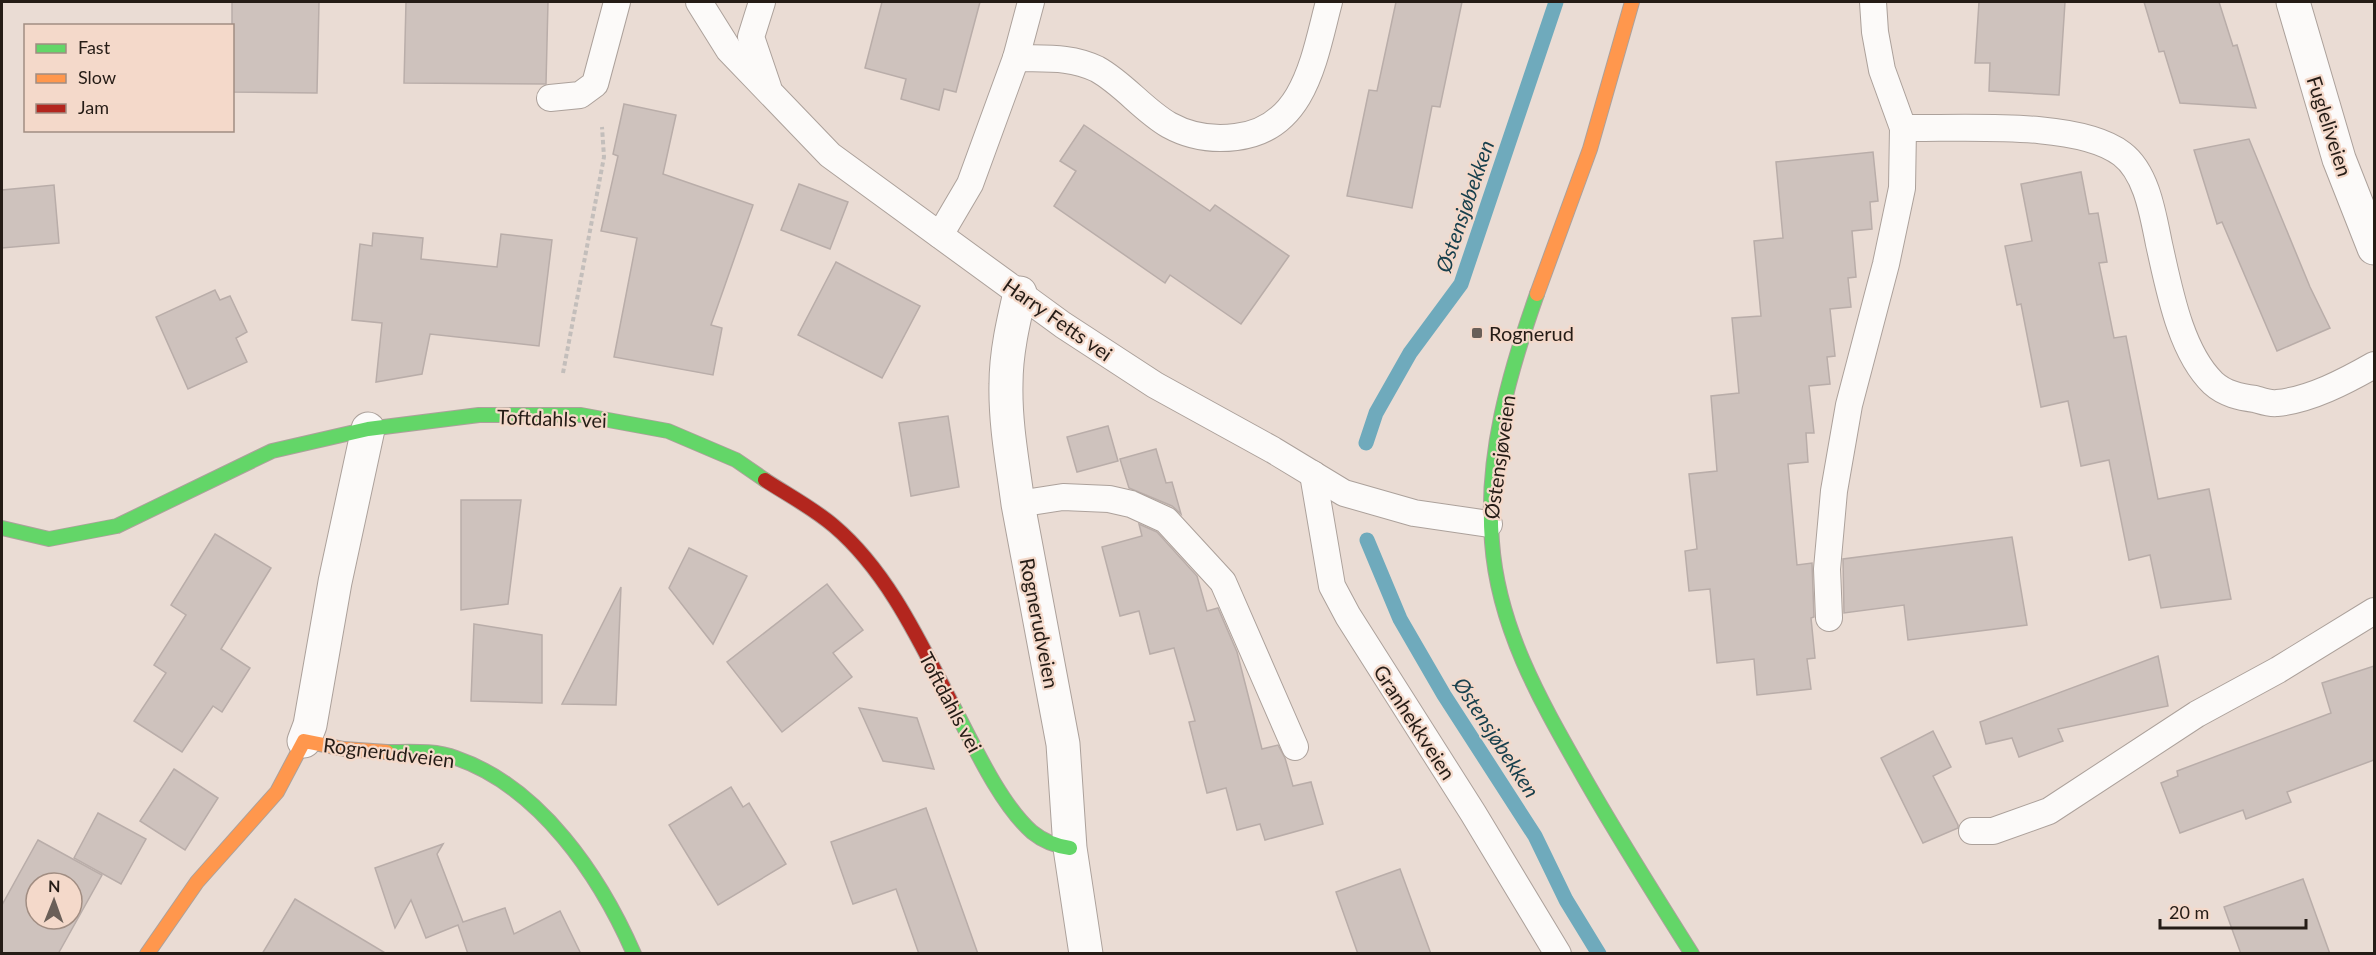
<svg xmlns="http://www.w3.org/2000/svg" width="2376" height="955" font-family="Lato,sans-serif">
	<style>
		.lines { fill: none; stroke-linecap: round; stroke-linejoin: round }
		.stream { stroke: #6faabc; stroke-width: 15 }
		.building { fill: #cec2bd; stroke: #b9ada9; stroke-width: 1.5; fill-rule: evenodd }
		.lane-casing { stroke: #aca19b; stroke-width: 28 }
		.street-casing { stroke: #aca19b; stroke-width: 35 }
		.fast-casing { stroke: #aca19b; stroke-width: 16 }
		.slow-casing { stroke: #aca19b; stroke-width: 16 }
		.jam-casing { stroke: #aca19b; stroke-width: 16 }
		.path { stroke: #c3bebb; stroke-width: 4; stroke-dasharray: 4.5 3; stroke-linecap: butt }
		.lane { stroke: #fcfaf9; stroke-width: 26 }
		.street { stroke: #fcfaf9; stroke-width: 33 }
		.fast { stroke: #63d668; stroke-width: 14 }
		.slow { stroke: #ff974d; stroke-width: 14 }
		.jam { stroke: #b3261e; stroke-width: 14 }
		.poi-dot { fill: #6a5f58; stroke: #f4d9ca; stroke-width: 2 }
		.labels { text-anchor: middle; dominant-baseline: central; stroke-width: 4.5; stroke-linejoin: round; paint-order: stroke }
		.street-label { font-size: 20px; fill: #251c16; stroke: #f4d9ca }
		.poi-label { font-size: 20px; fill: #251c16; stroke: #f4d9ca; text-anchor: start }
		.water-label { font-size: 21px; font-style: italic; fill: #18404d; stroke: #f4d9ca }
	</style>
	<rect width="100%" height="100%" fill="#eadcd4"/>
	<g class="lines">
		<g class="stream">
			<polyline points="1366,443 1376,413 1410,353 1461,284 1556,2"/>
			<polyline points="1367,540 1400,619 1444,695 1535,836 1566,900 1599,954"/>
		</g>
	</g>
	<g class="building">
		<polygon points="232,2 319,2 317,93 232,92"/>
		<polygon points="406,2 548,2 546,84 404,83"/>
		<polygon points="882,2 980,2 956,92 944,89 939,110 901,99 906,79 865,68"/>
		<polygon points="1396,2 1462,2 1440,107 1432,106 1412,208 1347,196 1369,90 1377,91"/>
		<polygon points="1979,2 2065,2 2059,95 1989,91 1990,63 1975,63"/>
		<polygon points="2144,2 2219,2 2233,46 2237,45 2256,108 2180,103 2164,51 2159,52"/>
		<polygon points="624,104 676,115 663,174 753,205 711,325 722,328 713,375 614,357 637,238 601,231 618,156 613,154"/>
		<polygon points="1084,125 1210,211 1215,205 1289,256 1241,324 1170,275 1165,283 1054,206 1076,171 1060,161"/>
		<polygon points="2249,139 2310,287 2330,328 2277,351 2222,222 2217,224 2194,150"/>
		<polygon points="1873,152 1878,201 1870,202 1872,229 1852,231 1856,277 1848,278 1851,307 1830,309 1835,356 1827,357 1830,384 1809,386 1814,433 1806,433 1808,462 1788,464 1797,565 1812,563 1814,617 1811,618 1815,658 1807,659 1811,689 1757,695 1754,659 1717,663 1710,589 1689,591 1685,551 1697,549 1689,474 1717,471 1711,396 1739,393 1732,318 1761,316 1754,241 1783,238 1776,162"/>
		<polygon points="2081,172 2089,214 2098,213 2107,262 2099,263 2114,338 2126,336 2158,499 2209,489 2231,599 2161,608 2150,555 2129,560 2109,460 2081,466 2068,401 2041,407 2021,304 2017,305 2005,246 2032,241 2021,184"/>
		<polygon points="799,184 848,202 830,249 781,230"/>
		<polygon points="54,185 59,243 2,248 2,190"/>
		<polygon points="373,233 423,238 421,259 497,267 501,234 552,240 539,346 430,334 422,374 376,382 382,323 352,320 360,244 372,246"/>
		<polygon points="836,262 920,306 882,378 798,335"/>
		<polygon points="215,290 220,300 230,296 247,332 236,338 247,362 188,389 156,317"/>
		<polygon points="948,416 959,487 911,496 899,423"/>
		<polygon points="1108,426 1118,461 1077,472 1067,437"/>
		<polygon points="1156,449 1166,483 1172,482 1181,514 1172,506 1129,488 1120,459"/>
		<polygon points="461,500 521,500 508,604 461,610"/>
		<polygon points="1139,524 1157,532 1197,576 1207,611 1218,608 1237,652 1262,749 1278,745 1285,758 1293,786 1311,782 1323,824 1265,840 1260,824 1237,830 1226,788 1207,793 1189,722 1195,721 1174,648 1150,654 1139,611 1120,616 1102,547 1142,536"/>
		<polygon points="215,534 271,568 221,649 250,668 222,712 213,706 182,752 134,721 166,673 154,665 186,615 171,605"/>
		<polygon points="2012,537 2027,625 1908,640 1904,605 1844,613 1843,559"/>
		<polygon points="689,548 747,576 713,644 669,588"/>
		<polygon points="827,584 863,630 833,653 852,677 782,732 727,662"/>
		<polygon points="621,587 616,705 562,704"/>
		<polygon points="474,624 542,635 542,703 471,701"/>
		<polygon points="2158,656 2168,706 2058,729 2063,741 2019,757 2012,738 1986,744 1980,722"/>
		<polygon points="2374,666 2374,760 2287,792 2291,802 2246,819 2243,810 2180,833 2161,783 2178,776 2177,771 2331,713 2322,683"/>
		<polygon points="859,708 917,718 934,769 883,761"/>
		<polygon points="1933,731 1951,767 1933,776 1958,825 1958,828 1923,843 1881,758"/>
		<polygon points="174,769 218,798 185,850 140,821"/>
		<polygon points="731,787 743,807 749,803 786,864 718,905 669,825"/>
		<polygon points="926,808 978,954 919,954 896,889 853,904 831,842"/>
		<polygon points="98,813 146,839 121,884 74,858"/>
		<path d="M38,840l64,35 -44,79h-56v-49zM36,883h36v36h-36z"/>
		<polygon points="443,844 437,854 463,922 505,908 514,934 560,911 581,954 468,954 458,925 426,938 411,900 395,928 375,868"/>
		<polygon points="1400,869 1431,954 1358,954 1336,892"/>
		<polygon points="2303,879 2330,954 2241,954 2224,907"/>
		<polygon points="295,899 387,954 262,954"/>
	</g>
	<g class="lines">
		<g class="lane-casing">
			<g id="lane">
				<polyline points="699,2 729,50 830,155 1063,325 1155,385 1273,450 1344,493 1414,513 1489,524"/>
				<polyline points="762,2 751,37 768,87"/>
				<path d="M1016,58c29,1 54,-2 81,11 27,15 46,41 72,56 20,11 44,15 67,12 69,-8 78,-79 93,-135"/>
				<polyline points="550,98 580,95 595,84 617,2"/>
				<path d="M1903,128c57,1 175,-8 219,26 25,19 31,61 37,90 10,44 21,107 54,139 12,11 27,14 42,16 7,2 15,5 22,4 33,-3 69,-22 97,-38"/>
				<polyline points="940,235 970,184 1016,58 1031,2"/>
				<polyline points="1313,474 1332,586 1348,616 1473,813 1558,954"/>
				<polyline points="1018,504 1063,497 1109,499 1131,504 1166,520 1223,582 1295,747"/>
				<polyline points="1829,618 1827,569 1834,491 1849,405 1886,264 1902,188 1903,128 1882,70 1875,32 1873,2"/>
				<polyline points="1972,831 1993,831 2049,811 2197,714 2278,670 2374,611"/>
			</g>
		</g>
		<g class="street-casing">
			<g id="street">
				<polyline points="2293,2 2339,159 2374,248"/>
				<path d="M1020,293c-7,30 -14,60 -14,91 -1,40 7,81 12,120l45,240 7,104 16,106"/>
				<polyline points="304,741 310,725 335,582 368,429"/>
			</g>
		</g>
		<g class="fast-casing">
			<g id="fast">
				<path d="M1537,294c-28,79 -52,163 -45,248 6,85 48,158 89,230 35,62 73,122 111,182"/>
				<polyline points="2,528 49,539 117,526 272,451 368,429 479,415 581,415 668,431 736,460 765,480"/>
				<path d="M952,704c20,38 48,100 80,128 11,9 24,14 38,16"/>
				<path d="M387,752c23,0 48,-2 69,6 84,29 144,118 178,196"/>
			</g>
		</g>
		<g class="slow-casing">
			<g id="slow">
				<polyline points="1537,294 1590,149 1632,2"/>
				<polyline points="147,954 197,882 277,792 304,741 344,749 387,752"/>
			</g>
		</g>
		<g class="jam-casing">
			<path id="jam" d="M765,480c23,15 48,28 69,46 54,46 86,116 118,178"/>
		</g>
		<polyline class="path" points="563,373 604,157 602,127"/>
		<use href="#lane" class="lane"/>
		<use href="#street" class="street"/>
		<use href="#fast" class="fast"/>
		<use href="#slow" class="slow"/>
		<use href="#jam" class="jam"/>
	</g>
	<rect class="poi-dot" x="1471" y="327" width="12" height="12" rx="3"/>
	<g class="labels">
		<g class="street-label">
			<text transform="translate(2330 126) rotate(72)">Fugleliveien</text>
			<text transform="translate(1058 319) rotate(35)">Harry Fetts vei</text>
			<text transform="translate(552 418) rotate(2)">Toftdahls vei</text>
			<text transform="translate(1499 457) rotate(-82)">Østensjøveien</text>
			<text transform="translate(1040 623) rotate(79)">Rognerudveien</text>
			<text transform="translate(951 702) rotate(62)">Toftdahls vei</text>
			<text transform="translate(1415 722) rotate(57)">Granhekkveien</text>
			<text transform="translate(389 752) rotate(7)">Rognerudveien</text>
		</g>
		<g class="poi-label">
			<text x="1489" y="333">Rognerud</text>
		</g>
		<g class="water-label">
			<text transform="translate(1464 206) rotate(-71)">Østensjøbekken</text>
			<text transform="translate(1497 737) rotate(57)">Østensjøbekken</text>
		</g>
	</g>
	<rect width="2376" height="955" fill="none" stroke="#251c16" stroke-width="6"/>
	<rect x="24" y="24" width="210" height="108" fill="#f4d9ca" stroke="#a18d82" stroke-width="1.5"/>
	<rect x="36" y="44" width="30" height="9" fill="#63d668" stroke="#a18d82" stroke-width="1.5"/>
	<text x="78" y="54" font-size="18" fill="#251c16">Fast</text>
	<rect x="36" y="74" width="30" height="9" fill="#ff974d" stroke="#a18d82" stroke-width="1.5"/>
	<text x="78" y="84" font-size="18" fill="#251c16">Slow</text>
	<rect x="36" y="104" width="30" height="9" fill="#b3261e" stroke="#a18d82" stroke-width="1.5"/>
	<text x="78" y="114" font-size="18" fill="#251c16">Jam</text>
	<g transform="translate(54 901) rotate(1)"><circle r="28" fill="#f4d9ca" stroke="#a18d82" stroke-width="1.5"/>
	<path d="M0-4.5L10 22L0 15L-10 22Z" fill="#6a5f58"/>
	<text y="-9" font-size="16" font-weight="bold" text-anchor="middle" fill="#251c16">N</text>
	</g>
	<path d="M2160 919v9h146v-9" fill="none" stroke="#251c16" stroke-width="3"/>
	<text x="2169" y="919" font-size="18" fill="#251c16" stroke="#f4d9ca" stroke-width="4.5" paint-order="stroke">20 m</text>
</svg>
